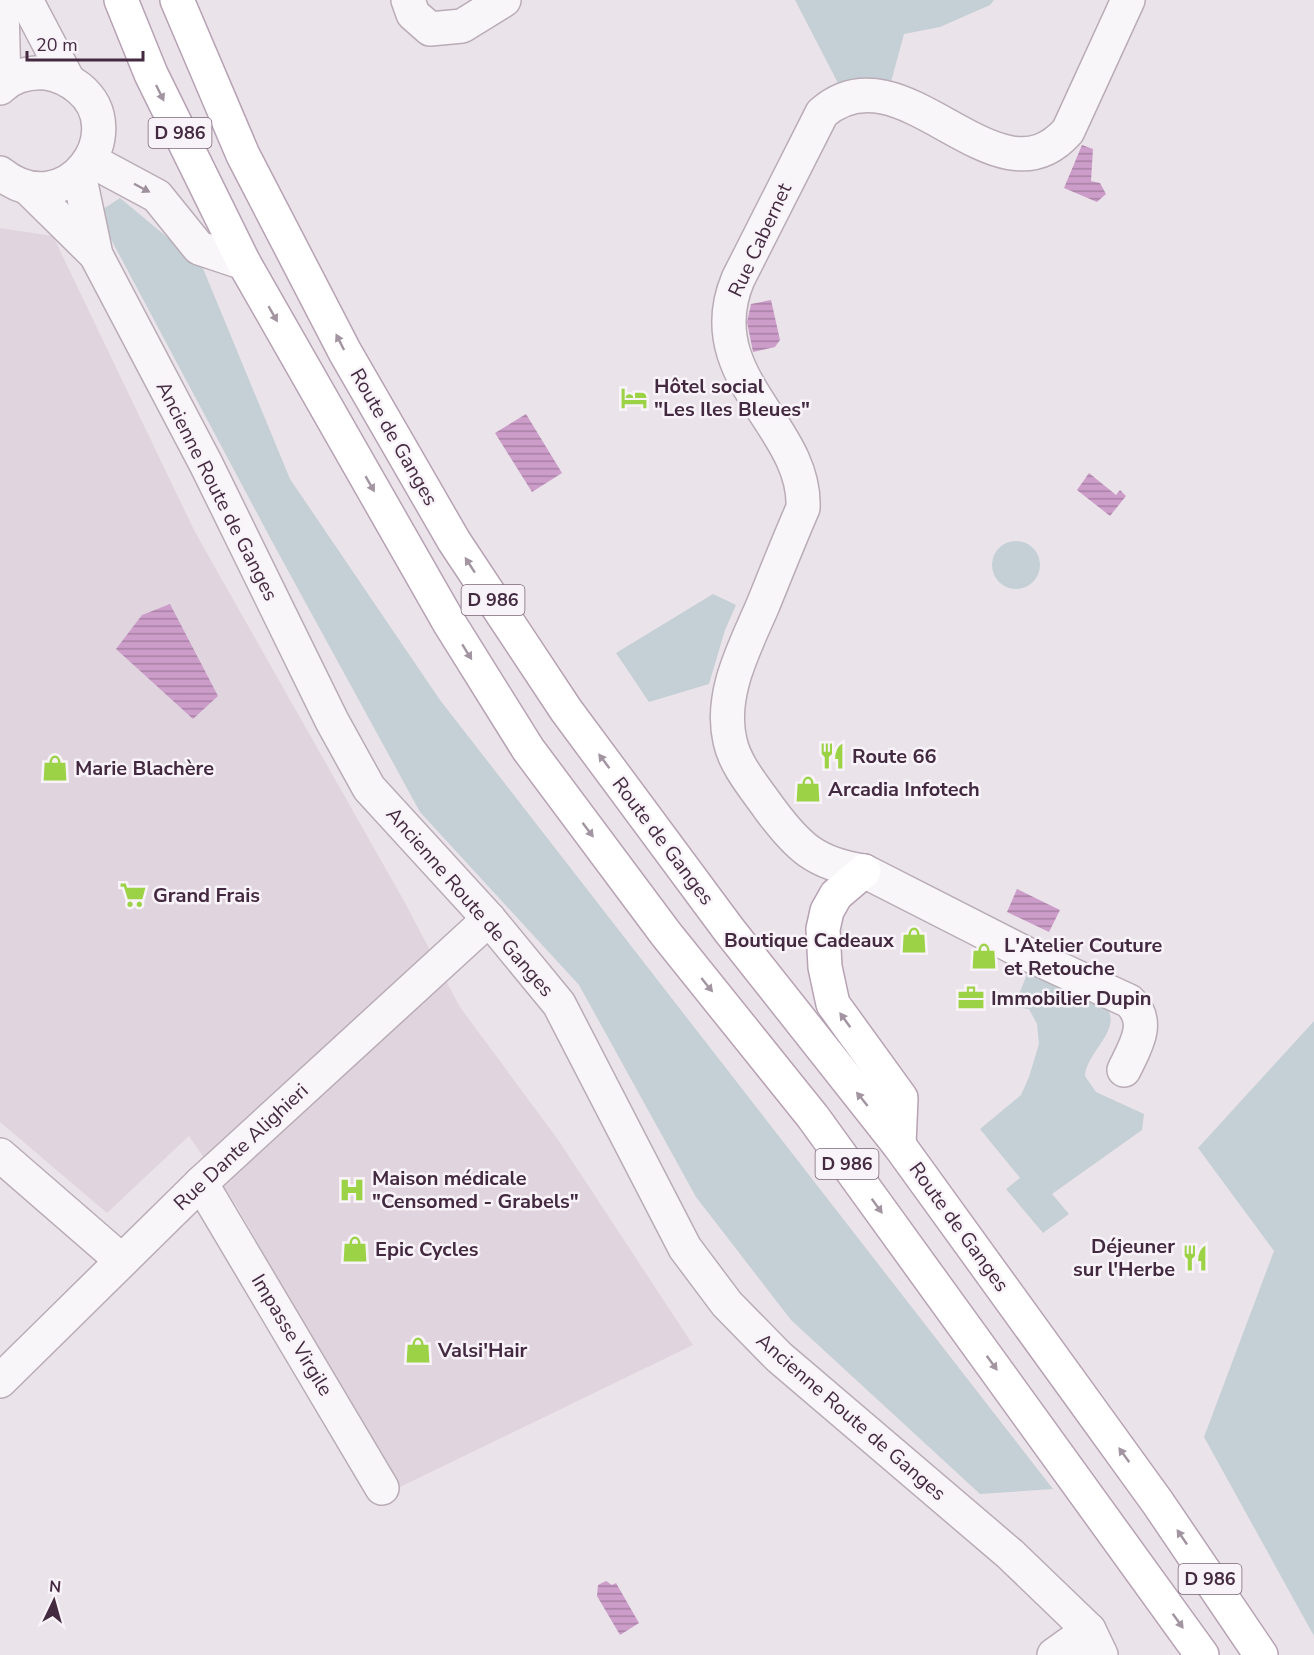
<svg xmlns="http://www.w3.org/2000/svg" width="1314" height="1655" font-family="'Nunito Sans',sans-serif">
	<style>
		.built { fill: #e0d5df }
		.green { fill: #c4d0d5 }
		.water { fill: url(#water-rules) }
		.lines { fill: none; stroke-linecap: round; stroke-linejoin: round }
		.minor-casing { stroke: #b9acb7; stroke-width: 36 }
		.tertiary-casing { stroke: #b9acb7; stroke-width: 36 }
		.primary-casing { stroke: #b7a2b4; stroke-width: 36 }
		.minor { stroke: #f9f6f9; stroke-width: 33 }
		.tertiary { stroke: #f9f6f9; stroke-width: 33 }
		.primary { stroke: #fff; stroke-width: 33 }
		.oneway { fill: #a294a0 }
		.oneway2 { fill: #9e909c }
		.labels { text-anchor: middle; dominant-baseline: central; stroke-width: 5; stroke-linejoin: round; paint-order: stroke }
		.shield { fill: #f8f3f8; stroke: #7a6677; stroke-width: 1.5 }
		.shield-label { font-size: 18px; font-weight: bold; fill: #442a40 }
		.street-label { font-size: 20px; fill: #442a40; stroke: #f8f3f8 }
		.poi-label { font-size: 20px; font-weight: bold; fill: #442a40; stroke: #f8f3f8; text-anchor: start }
	</style>
	<defs>
		<pattern id="water-rules" width="6" height="5" patternUnits="userSpaceOnUse" patternTransform="scale(1.5)"><rect width="6" height="5" fill="#cc9dc9"/><path d="M0 2.5h6" fill="none" stroke="#a780a5"/></pattern>
	</defs>
	<rect width="100%" height="100%" fill="#ebe3ea"/>
	<polygon class="built" points="0,228 53,236 195,532 404,901 460,1007 559,1141 693,1345 398,1488 236,1205 189,1136 107,1213 0,1122"/>
	<g class="green">
		<polygon points="795,0 994,0 990,5 940,27 904,34 891,82 870,80 839,85"/>
		<polygon points="120,198 202,266 290,479 440,700 1053,1489 980,1494 791,1320 696,1197 579,985 420,812 274,545 97,213"/>
		<circle cx="1016" cy="565" r="24"/>
		<polygon points="713,594 736,605 725,630 709,684 649,702 616,653"/>
		<path d="M1029,969l78,39c15,22 -21,45 -22,68l11,16 48,22 -2,16 -90,64 17,20 -26,19 -37,-44 14,-11 -40,-49 41,-34 8,-18 10,-33 -2,-20 -8,-15 -15,-2z"/>
		<polygon points="1314,1021 1314,1636 1204,1437 1274,1251 1198,1148"/>
	</g>
	<g class="water">
		<polygon points="1082,145 1093,149 1091,181 1100,183 1106,194 1097,202 1064,188"/>
		<polygon points="771,300 780,340 775,347 753,352 747,322 751,304"/>
		<polygon points="526,414 562,473 532,492 495,433"/>
		<polygon points="1089,473 1116,495 1120,490 1126,496 1110,516 1077,490"/>
		<polygon points="170,604 218,696 193,719 116,649 142,615"/>
		<polygon points="1017,889 1060,910 1049,932 1007,912"/>
		<polygon points="606,1581 612,1585 616,1583 639,1623 620,1635 597,1596 598,1585"/>
	</g>
	<g class="lines">
		<g class="minor-casing">
			<g id="minor">
				<polyline points="408,0 413,14 430,29 462,26 504,0"/>
				<polyline points="79,174 96,255 206,464 332,721 369,788 489,919 559,1004 685,1248 727,1304 779,1357 1010,1554 1089,1630 1101,1655"/>
				<polyline points="28,188 96,255"/>
				<path d="M1124,1070c11,-23 28,-48 5,-69l-102,-47 -163,-83c-49,-7 -67,-25 -95,-63 -14,-20 -34,-43 -39,-67 -11,-47 15,-94 33,-136 13,-32 26,-65 40,-97 4,-82 -106,-131 -65,-229l84,-166c81,-71 174,100 246,18l60,-131"/>
				<polyline points="0,1155 121,1260"/>
				<polyline points="201,1183 382,1488"/>
				<polyline points="0,1381 201,1183 489,919"/>
				<polyline points="1054,1655 1089,1630"/>
			</g>
		</g>
		<g class="tertiary-casing">
			<g id="tertiary">
				<polyline points="26,0 68,80"/>
				<polyline points="4,84 2,8 9,0"/>
				<path d="M0,88c12,-12 30,-16 46,-15 13,2 23,7 33,15 54,44 -13,138 -79,85"/>
				<polyline points="90,160 157,196 199,248 244,263"/>
			</g>
		</g>
		<g class="primary-casing">
			<g id="primary">
				<polyline points="121,0 151,74 244,263 450,624 528,749 666,934 813,1117 1202,1655"/>
				<polyline points="177,0 243,155 345,352 454,541 566,710 729,930 899,1145 1158,1503 1261,1655"/>
				<polyline points="864,871 836,895 827,911 823,929 825,967 833,1004 901,1098 899,1145"/>
			</g>
		</g>
		<use href="#minor" class="minor"/>
		<use href="#tertiary" class="tertiary"/>
		<use href="#primary" class="primary"/>
	</g>
	<defs><path id="oneway-solid" d="M-6-.8H1V-3.2L6.5 0L1 3.2V.8H-6Z" transform="scale(1.5)"/></defs>
	<g class="oneway">
		<use href="#oneway-solid" transform="translate(160 93) rotate(64)"/>
		<use href="#oneway-solid" transform="translate(273 314) rotate(60)"/>
		<use href="#oneway-solid" transform="translate(340 342) rotate(-117)"/>
		<use href="#oneway-solid" transform="translate(370 484) rotate(60)"/>
		<use href="#oneway-solid" transform="translate(470 565) rotate(-123)"/>
		<use href="#oneway-solid" transform="translate(467 652) rotate(58)"/>
		<use href="#oneway-solid" transform="translate(604 761) rotate(-127)"/>
		<use href="#oneway-solid" transform="translate(588 830) rotate(53)"/>
		<use href="#oneway-solid" transform="translate(707 985) rotate(51)"/>
		<use href="#oneway-solid" transform="translate(845 1020) rotate(-126)"/>
		<use href="#oneway-solid" transform="translate(862 1099) rotate(-129)"/>
		<use href="#oneway-solid" transform="translate(877 1206) rotate(54)"/>
		<use href="#oneway-solid" transform="translate(992 1363) rotate(54)"/>
		<use href="#oneway-solid" transform="translate(1124 1455) rotate(-126)"/>
		<use href="#oneway-solid" transform="translate(1182 1537) rotate(-124)"/>
		<use href="#oneway-solid" transform="translate(1178 1621) rotate(54)"/>
	</g>
	<use class="oneway2" href="#oneway-solid" transform="translate(142 188) rotate(28)"/>
	<defs>
		<g id="hotel-bare" transform="scale(2.07)"><path d="M-6-4.5h1.5V1H6V5H4.5V3h-9V5H-6ZM-4 0a1.8 1.8 0 1 1 3.6 0ZM.5 0V-2.5h3Q6-2.5 6 0Z" fill="#9cd246" stroke="#f8f3f8" stroke-width="2.5" paint-order="stroke"/></g>
		<g id="restaurant-bare" transform="scale(2.07)"><path d="M-5-6h1v4h1v-4h1v4h1v-4h1v5L-1.5 .5V6h-2V.5L-5-1ZM5-6V6H3V1.5H1.5Q1.5-4 5-6Z" fill="#9cd246" stroke="#f8f3f8" stroke-width="2.5" paint-order="stroke"/></g>
		<g id="shop-bare" transform="scale(2.07)"><path d="M-5-2.5h2.3a2.7 3.5 0 0 1 5.4 0H5L5.5 6h-11ZM-1.5-2.5h3a1.5 2.3 0 0 0-3 0Z" fill="#9cd246" stroke="#f8f3f8" stroke-width="2.5" paint-order="stroke"/></g>
		<g id="supermarket-bare" transform="scale(2.07)"><path d="M-6-5.5h2.5l.6 2H6L4.5 2H-2.5L-4.4-4H-6ZM-1.5 3.2a1.3 1.3 0 1 0 .1 0ZM3 3.2a1.3 1.3 0 1 0 .1 0Z" fill="#9cd246" stroke="#f8f3f8" stroke-width="2.5" paint-order="stroke"/></g>
		<g id="office-bare" transform="scale(2.07)"><path d="M-6-3h4V-5.5h4V-3h4V5H-6ZM-1-4.5V-3h2v-1.5ZM-6 0V1H6V0Z" fill="#9cd246" stroke="#f8f3f8" stroke-width="2.5" paint-order="stroke"/></g>
		<g id="hospital-bare" transform="scale(2.07)"><path d="M-5-5h3v3.5h4V-5h3V5h-3V1.5h-4V5h-3Z" fill="#9cd246" stroke="#f8f3f8" stroke-width="2.5" paint-order="stroke"/></g>
	</defs>
	<g fill-rule="evenodd">
		<use href="#hotel-bare" x="634" y="398"/>
		<use href="#restaurant-bare" x="832" y="756"/>
		<use href="#shop-bare" x="55" y="768"/>
		<use href="#shop-bare" x="808" y="789"/>
		<use href="#supermarket-bare" x="133" y="895"/>
		<use href="#shop-bare" x="914" y="940"/>
		<use href="#shop-bare" x="984" y="956"/>
		<use href="#office-bare" x="971" y="998"/>
		<use href="#hospital-bare" x="352" y="1190"/>
		<use href="#shop-bare" x="355" y="1249"/>
		<use href="#restaurant-bare" x="1195" y="1258"/>
		<use href="#shop-bare" x="418" y="1350"/>
	</g>
	<g class="labels">
		<g class="shield">
			<rect x="148.5" y="118" width="63" height="30" rx="4.5"/>
			<rect x="461.5" y="585" width="63" height="30" rx="4.5"/>
			<rect x="815.5" y="1149" width="63" height="30" rx="4.5"/>
			<rect x="1178.5" y="1564" width="63" height="30" rx="4.5"/>
		</g>
		<g class="shield-label">
			<text x="180" y="133">D 986</text>
			<text x="493" y="600">D 986</text>
			<text x="847" y="1164">D 986</text>
			<text x="1210" y="1579">D 986</text>
		</g>
		<g class="street-label">
			<text transform="translate(760 240) rotate(-65)">Rue Cabernet</text>
			<text transform="translate(394 437) rotate(60)">Route de Ganges</text>
			<text transform="translate(217 491) rotate(63)">Ancienne Route de Ganges</text>
			<text transform="translate(663 841) rotate(53)">Route de Ganges</text>
			<text transform="translate(470 902) rotate(49)">Ancienne Route de Ganges</text>
			<text transform="translate(241 1147) rotate(-43)">Rue Dante Alighieri</text>
			<text transform="translate(959 1227) rotate(54)">Route de Ganges</text>
			<text transform="translate(292 1335) rotate(59)">Impasse Virgile</text>
			<text transform="translate(851 1417) rotate(41)">Ancienne Route de Ganges</text>
		</g>
		<g class="poi-label">
			<text x="654" y="386">Hôtel social<tspan x="654" dy="23">"Les Iles Bleues"</tspan></text>
			<text x="852" y="756">Route 66</text>
			<text x="75" y="768">Marie Blachère</text>
			<text x="828" y="789">Arcadia Infotech</text>
			<text x="153" y="895">Grand Frais</text>
			<text x="894" y="940" text-anchor="end">Boutique Cadeaux</text>
			<text x="1004" y="945">L'Atelier Couture<tspan x="1004" dy="23">et Retouche</tspan></text>
			<text x="991" y="998">Immobilier Dupin</text>
			<text x="372" y="1178">Maison médicale<tspan x="372" dy="23">"Censomed - Grabels"</tspan></text>
			<text x="1175" y="1246" text-anchor="end">Déjeuner<tspan x="1175" dy="23">sur l'Herbe</tspan></text>
			<text x="375" y="1249">Epic Cycles</text>
			<text x="438" y="1350">Valsi'Hair</text>
		</g>
	</g>
	<g transform="translate(54 1601) rotate(5)" stroke="#f8f3f8" stroke-width="4.5" paint-order="stroke">
	<path d="M0-4.5L10 22L0 15L-10 22Z" fill="#442a40"/>
	<text y="-9" font-size="16" font-weight="bold" text-anchor="middle" fill="#442a40">N</text>
	</g>
	<path d="M27 51v9h116v-9" fill="none" stroke="#442a40" stroke-width="3"/>
	<text x="36" y="51" font-size="18" fill="#442a40" stroke="#f8f3f8" stroke-width="4.5" paint-order="stroke">20 m</text>
</svg>
